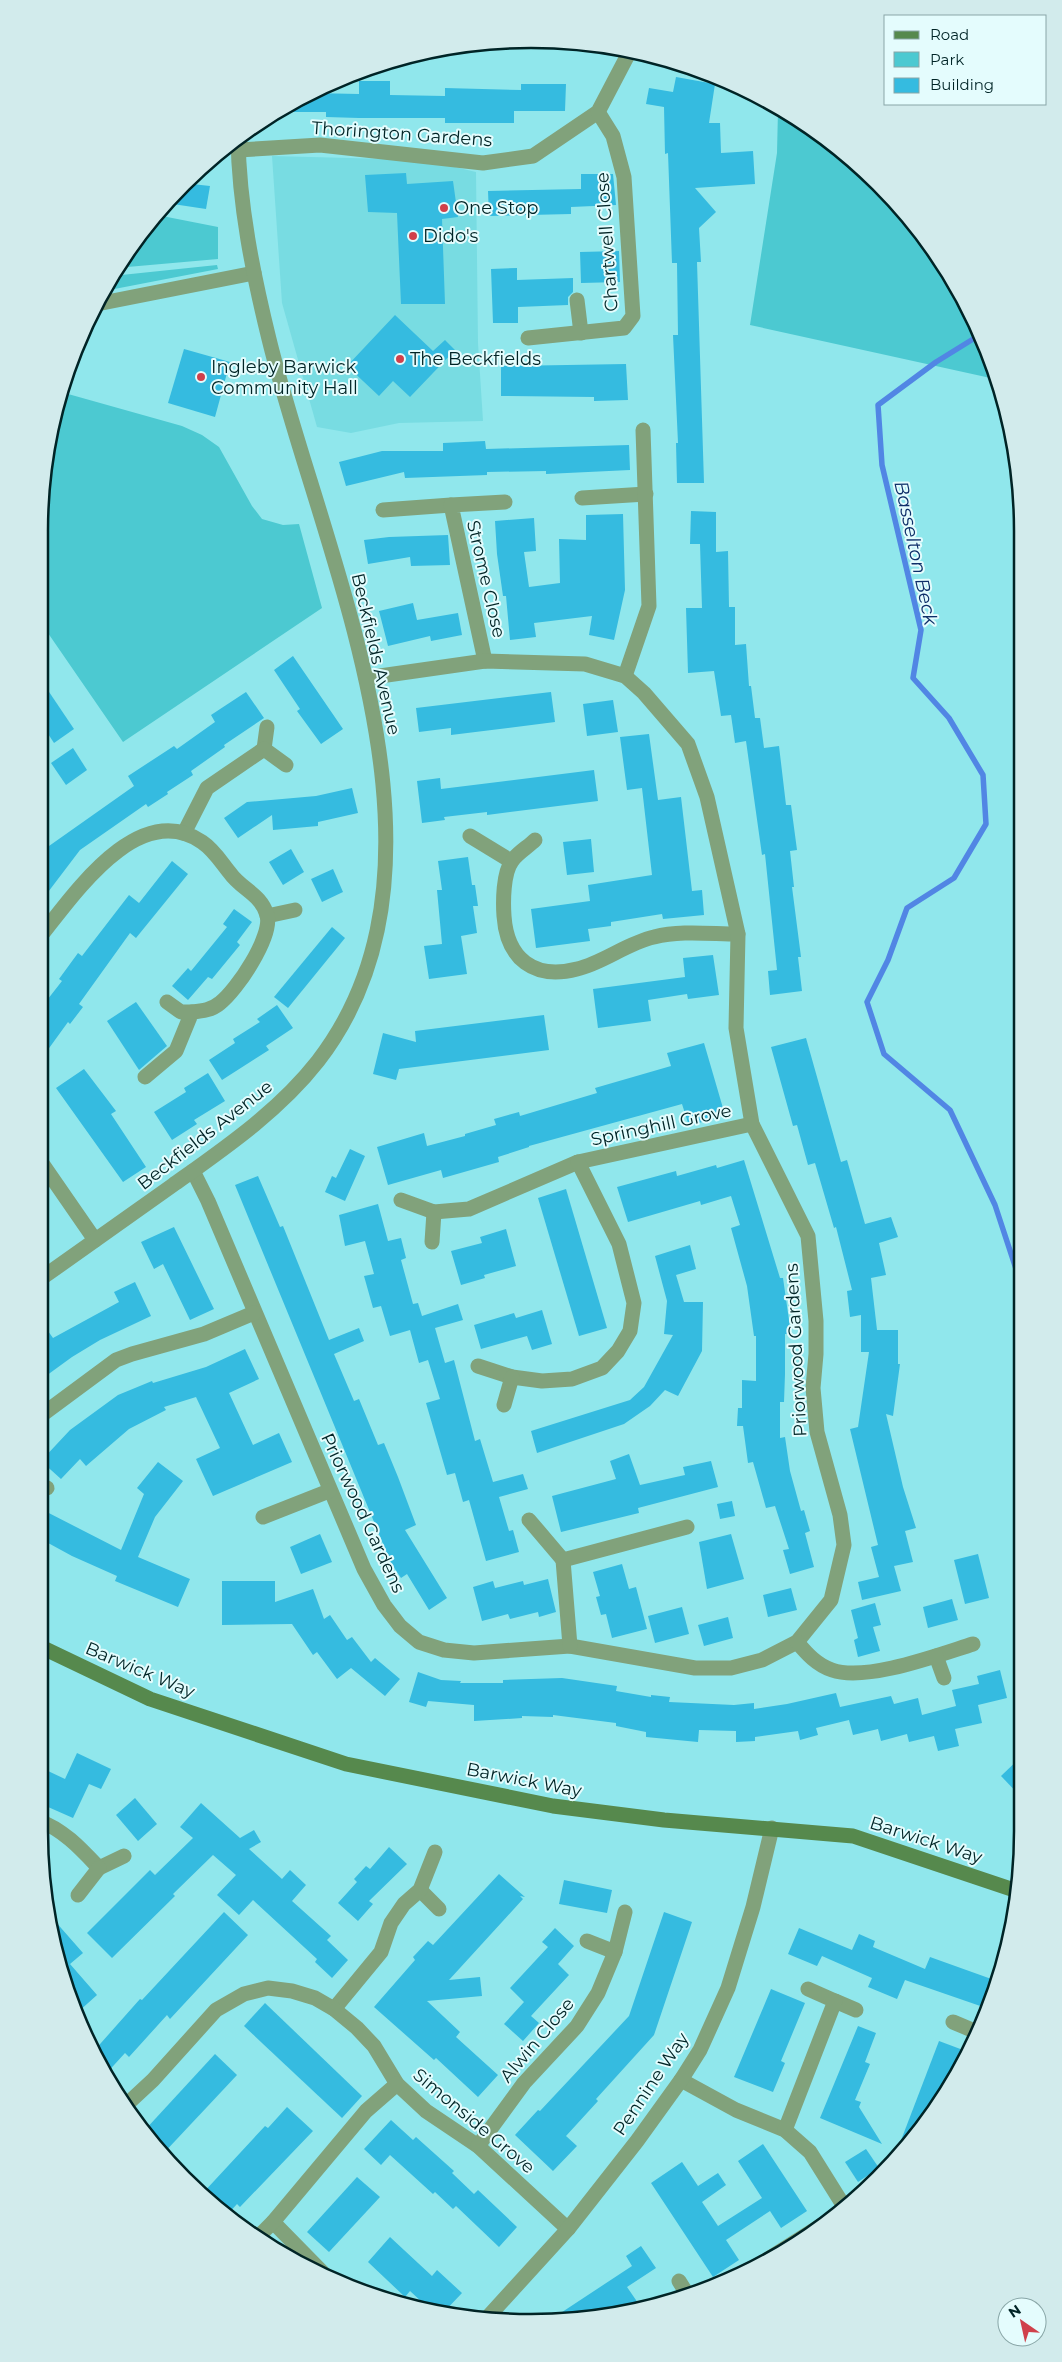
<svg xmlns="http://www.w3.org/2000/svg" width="1062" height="2362" font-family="Montserrat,sans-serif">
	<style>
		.built { fill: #78dce2 }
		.green { fill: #4cc9d1 }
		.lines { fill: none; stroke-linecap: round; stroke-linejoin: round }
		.stream { stroke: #5186e4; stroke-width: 5.5 }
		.building { fill: #35bbe0 }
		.street { stroke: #81a27b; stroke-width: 15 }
		.secondary { stroke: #56894d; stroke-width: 15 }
		.poi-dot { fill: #d0404b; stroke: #e4fcfd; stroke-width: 2 }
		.labels { text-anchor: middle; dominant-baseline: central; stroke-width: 4; stroke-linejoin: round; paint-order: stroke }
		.street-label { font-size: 18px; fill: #002426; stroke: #e4fcfd }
		.poi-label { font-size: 18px; fill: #002426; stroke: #e4fcfd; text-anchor: start }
		.water-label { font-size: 19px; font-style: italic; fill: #0d2e68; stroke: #e4fcfd }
		.rim { fill: none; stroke: #002426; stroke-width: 2.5 }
	</style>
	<rect width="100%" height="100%" fill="#90e7ec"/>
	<polygon class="built" points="272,156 389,159 446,165 476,172 478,343 483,421 399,423 351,433 317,427 282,303"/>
	<g class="green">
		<polygon points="778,110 830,140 921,231 986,342 995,379 750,325 777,153"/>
		<polygon points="157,215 218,227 218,259 116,268 122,258"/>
		<polygon points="217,265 218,269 104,291 112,276"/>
		<polygon points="61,392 182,426 202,435 219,447 252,506 262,519 283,525 299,524 322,608 123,742 39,620 39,531 48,435"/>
		<polygon points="1010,432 1019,466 1019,490 1013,489"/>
	</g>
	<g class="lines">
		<polyline class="stream" points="980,333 978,336 936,362 878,405 882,465 921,630 913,678 949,718 983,775 986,824 954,878 907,908 888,960 867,1002 884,1054 950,1110 995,1205 1022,1287"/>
	</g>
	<g class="building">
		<polygon points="676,77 715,84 709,123 720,123 721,153 753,151 755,184 695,188 716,212 699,228 701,262 697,262 704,483 677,483 676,443 678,443 673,335 678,335 677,263 672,263 668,153 665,154 664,107 646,104 649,88 673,92"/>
		<polygon points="359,81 390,81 390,95 445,96 445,88 521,90 521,84 566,84 565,111 514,111 514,123 445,123 445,118 359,118 326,117 326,112 276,112 312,93 359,94"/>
		<polygon points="406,173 407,184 453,181 458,217 442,219 445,304 401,304 397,213 368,212 365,175"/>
		<polygon points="581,174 613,174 616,205 571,207 571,214 489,216 488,191 581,189"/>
		<polygon points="183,183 210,186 206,209 166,203"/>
		<polygon points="619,251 620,282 581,283 580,252"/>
		<polygon points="517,268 517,280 573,278 573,292 568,297 568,305 518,307 518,323 493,323 491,269"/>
		<polygon points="395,315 433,351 445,340 455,350 410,397 393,381 379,396 347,366"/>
		<polygon points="184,349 230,362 215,417 168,403"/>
		<polygon points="626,364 628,400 594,401 594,397 501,396 501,366"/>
		<polygon points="485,441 486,449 629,445 630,470 546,474 546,471 487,472 487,475 405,478 404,472 346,486 339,462 382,451 443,451 443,443"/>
		<polygon points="691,511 716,512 716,552 728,551 729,607 735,607 735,645 746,644 749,686 751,686 755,718 760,718 764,748 779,746 786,805 791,805 797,850 790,851 794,887 792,887 801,957 798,957 802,991 770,995 768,971 777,970 765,854 762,855 746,741 735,743 731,715 721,716 714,671 688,673 686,608 702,608 700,544 690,544"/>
		<polygon points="623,514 625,590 614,640 589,635 592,616 534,623 536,637 510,640 506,596 503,596 497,554 495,521 534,518 536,551 524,552 529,587 560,583 559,539 586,540 586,515"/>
		<polygon points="448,535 450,565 411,566 410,557 368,564 364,540 389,537"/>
		<polygon points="413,603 417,620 458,613 462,635 431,641 430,636 388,646 379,611"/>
		<polygon points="293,656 343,729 321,744 297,711 300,709 274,670"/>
		<polygon points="39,677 74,729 54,743 39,720"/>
		<polygon points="246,692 264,718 224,745 225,747 191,771 193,775 167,792 168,794 148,807 146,804 80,850 39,904 39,838 49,846 134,786 128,776 174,746 177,749 215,722 211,715"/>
		<polygon points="551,692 555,722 451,735 451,728 419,732 416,708"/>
		<polygon points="613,700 618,732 587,736 583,704"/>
		<polygon points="649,734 658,800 681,797 692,891 702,890 704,915 663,919 662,914 611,922 611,926 588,929 590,941 536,948 531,909 590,901 588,885 652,875 642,788 627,790 620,737"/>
		<polygon points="73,748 87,770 66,785 51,763"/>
		<polygon points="594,770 598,801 487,815 487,812 444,817 445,820 422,823 417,781 440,778 441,789"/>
		<polygon points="352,788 358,813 318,822 318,826 273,830 272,815 238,838 224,818 247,802 316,796"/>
		<polygon points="591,839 594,872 567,875 563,842"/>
		<polygon points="291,849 304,872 283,885 269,862"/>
		<polygon points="468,857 472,885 475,885 478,906 473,906 477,933 461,936 467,974 429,979 424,946 442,944 437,890 442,890 438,861"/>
		<polygon points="172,861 188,874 136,938 130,933 79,1004 83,1007 70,1024 68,1022 39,1062 39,1019 48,1007 44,1004 62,981 59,979 78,953 82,956 129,895 139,903"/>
		<polygon points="333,869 343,892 322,902 311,879"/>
		<polygon points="234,909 252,922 237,942 240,945 212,979 208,977 188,1000 172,986 188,968 191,971 227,927 223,924"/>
		<polygon points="332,927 345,938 288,1008 274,997"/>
		<polygon points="713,955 719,995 688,999 687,994 648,1000 651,1021 598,1028 593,989 685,977 683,958"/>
		<polygon points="136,1002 167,1046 139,1070 107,1021"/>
		<polygon points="277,1005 293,1028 266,1046 269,1050 222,1080 209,1060 235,1043 233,1039 260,1022 257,1019"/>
		<polygon points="544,1015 549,1050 399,1069 396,1080 373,1074 383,1033 416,1042 415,1031"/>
		<polygon points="806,1038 841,1162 847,1160 865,1224 891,1217 898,1237 879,1243 886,1275 871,1278 877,1330 898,1330 898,1364 900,1364 893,1416 886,1414 903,1487 916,1528 905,1531 913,1562 894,1566 901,1591 862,1600 858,1582 879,1577 871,1547 878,1545 850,1429 858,1427 869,1352 861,1352 861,1315 850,1317 847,1291 852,1290 836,1227 834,1228 815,1163 808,1165 797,1125 793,1126 771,1047"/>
		<polygon points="704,1043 725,1115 689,1126 682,1104 529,1146 529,1147 498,1157 499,1162 443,1178 441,1170 388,1185 377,1147 424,1133 427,1146 465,1136 465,1134 496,1125 494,1119 519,1112 520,1116 597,1093 595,1088 671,1066 667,1053"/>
		<polygon points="84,1069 116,1111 111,1114 146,1167 123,1182 56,1088"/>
		<polygon points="208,1073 225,1101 194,1120 197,1124 172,1140 154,1112 186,1092 184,1088"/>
		<polygon points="350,1149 365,1156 345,1201 325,1192 332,1176 336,1178"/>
		<polygon points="744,1160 780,1278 783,1278 791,1334 785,1334 785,1374 784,1402 780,1402 780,1438 785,1437 790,1471 801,1511 804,1510 810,1531 805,1533 814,1567 790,1574 783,1550 789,1549 775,1506 766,1508 753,1462 748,1463 743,1426 737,1426 738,1408 742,1408 742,1380 756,1381 756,1336 754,1336 747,1286 731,1228 740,1225 731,1196 701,1205 700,1201 628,1222 617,1187 676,1171 677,1176 716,1165 717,1168"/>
		<polygon points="258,1176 280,1227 283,1226 329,1340 359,1328 364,1341 334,1354 354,1401 359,1399 378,1445 384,1443 398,1477 416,1525 405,1530 447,1598 429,1610 407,1574 401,1578 391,1563 235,1185"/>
		<polygon points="566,1189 607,1328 579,1336 538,1198"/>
		<polygon points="378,1204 388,1241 401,1238 406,1258 401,1260 413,1304 418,1303 422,1316 458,1304 463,1320 435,1328 445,1363 454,1360 475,1441 480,1439 493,1482 523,1474 528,1489 499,1497 509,1531 513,1530 519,1552 486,1561 469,1500 463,1502 455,1473 447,1475 426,1403 440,1399 428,1360 419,1363 410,1330 390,1336 381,1306 373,1308 364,1276 374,1274 365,1241 345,1246 339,1215"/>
		<polygon points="174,1227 214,1309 190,1320 163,1264 154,1269 141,1242"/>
		<polygon points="506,1229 516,1266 484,1275 485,1278 461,1285 451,1251 482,1243 480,1237"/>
		<polygon points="690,1245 696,1269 676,1275 684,1302 703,1302 702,1351 678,1396 665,1390 650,1406 624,1424 537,1453 531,1431 630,1400 644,1387 673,1335 664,1334 667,1301 655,1256"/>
		<polygon points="135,1282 151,1316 100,1340 72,1357 39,1381 39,1337 48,1331 53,1338 119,1302 114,1292"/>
		<polygon points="542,1310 552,1344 532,1350 527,1336 481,1349 474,1325 514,1313 516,1318"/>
		<polygon points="245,1349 259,1379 229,1393 253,1445 279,1433 292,1462 213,1496 196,1459 220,1448 196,1397 164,1407 166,1410 129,1429 86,1466 80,1459 61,1479 41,1461 70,1430 118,1395 152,1381 153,1383 206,1367"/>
		<polygon points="629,1454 640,1485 685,1475 683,1467 711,1461 718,1487 638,1508 639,1513 561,1532 552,1496 616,1479 610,1461"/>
		<polygon points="158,1462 183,1481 155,1517 138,1557 190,1579 178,1607 115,1581 117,1576 72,1556 39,1538 39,1508 121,1550 144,1494 137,1488"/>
		<polygon points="732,1501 735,1516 720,1519 717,1504"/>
		<polygon points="320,1534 332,1562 301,1574 290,1547"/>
		<polygon points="731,1534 744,1579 707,1589 699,1542"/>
		<polygon points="978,1554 989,1598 965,1604 954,1560"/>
		<polygon points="622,1564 629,1589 636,1587 647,1629 612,1638 606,1614 601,1615 596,1597 600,1596 593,1572"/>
		<polygon points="548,1579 556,1612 539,1617 538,1612 510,1619 508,1614 482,1621 473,1587 493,1581 495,1588 523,1581 524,1585"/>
		<polygon points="222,1581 275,1581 275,1602 313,1589 324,1619 330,1615 347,1640 352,1637 371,1662 375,1658 400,1679 385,1696 351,1668 337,1679 317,1652 313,1655 292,1624 222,1625"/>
		<polygon points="791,1588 797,1610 768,1617 763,1595"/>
		<polygon points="952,1599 958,1620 928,1628 923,1607"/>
		<polygon points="875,1603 881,1625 873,1627 880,1651 858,1657 854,1640 858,1638 851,1610"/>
		<polygon points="682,1607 689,1634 655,1643 648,1616"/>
		<polygon points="728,1617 733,1638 704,1646 698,1625"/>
		<polygon points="1000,1670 1007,1698 978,1705 982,1723 955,1729 959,1746 938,1751 934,1736 909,1742 907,1734 881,1741 878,1729 853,1735 849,1720 816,1728 818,1735 800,1740 798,1731 755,1737 755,1741 736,1742 736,1731 699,1730 698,1742 646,1737 646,1732 616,1726 616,1723 553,1715 553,1717 522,1716 522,1718 474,1721 474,1705 428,1701 426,1707 409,1702 418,1672 441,1680 461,1681 460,1683 503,1683 503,1680 562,1678 617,1686 616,1691 651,1697 651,1695 670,1697 669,1702 734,1705 754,1703 754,1709 787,1704 836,1693 840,1707 891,1696 894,1704 918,1698 922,1715 956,1706 952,1690 979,1684 977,1676"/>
		<polygon points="77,1753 111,1769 101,1789 89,1784 73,1818 39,1803 39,1792 48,1771 65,1779"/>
		<polygon points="1023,1755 1023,1799 1001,1776"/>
		<polygon points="135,1798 157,1824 138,1841 116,1815"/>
		<polygon points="201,1803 240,1838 254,1830 261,1842 249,1849 282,1879 290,1870 306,1885 292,1901 331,1936 327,1940 348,1960 332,1978 315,1962 317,1959 253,1900 239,1915 217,1895 236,1875 213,1855 173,1894 175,1896 112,1958 87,1933 150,1870 155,1875 193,1838 180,1827"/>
		<polygon points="389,1847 407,1864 369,1901 373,1904 358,1921 338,1903 357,1882 354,1879 366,1866 370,1869"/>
		<polygon points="499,1874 525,1897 520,1896 523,1899 449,1980 480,1977 482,1996 427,2001 460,2032 456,2037 498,2075 478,2097 436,2058 434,2060 374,2007 415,1960 413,1957 428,1941 433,1945"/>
		<polygon points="564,1880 612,1890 607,1913 559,1904"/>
		<polygon points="47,1912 83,1953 70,1964 97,1995 78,2012 65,1990 48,1927"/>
		<polygon points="224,1912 248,1935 170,2019 167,2015 129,2057 125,2053 104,2076 93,2052 140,1999 142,2000"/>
		<polygon points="664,1912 692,1922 654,2035 596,2099 598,2101 566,2136 577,2146 553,2171 515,2135 538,2110 540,2111 629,2016"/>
		<polygon points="555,1928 574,1946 558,1964 569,1975 531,2016 539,2023 523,2041 504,2024 524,2002 510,1988 548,1947 542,1942"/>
		<polygon points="799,1928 852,1950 859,1934 875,1941 873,1947 925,1969 930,1957 997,1981 989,2009 905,1980 897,1999 868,1987 872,1978 822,1956 817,1966 788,1954"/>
		<polygon points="771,1989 805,2003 781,2061 785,2063 773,2092 734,2077"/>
		<polygon points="265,2003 362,2096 342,2118 244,2026"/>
		<polygon points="858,2026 876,2033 865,2062 870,2064 855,2100 861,2102 859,2107 882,2144 820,2118"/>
		<polygon points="939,2041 963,2050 947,2092 899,2158 895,2156"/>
		<polygon points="215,2054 237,2075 161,2156 144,2131"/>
		<polygon points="287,2107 313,2131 240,2207 237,2204 226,2216 202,2194 265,2126 268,2128"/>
		<polygon points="391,2120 413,2140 416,2137 454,2171 452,2173 474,2194 478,2190 517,2227 499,2247 456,2206 453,2209 435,2192 433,2194 390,2155 381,2165 364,2149"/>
		<polygon points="763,2144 807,2211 781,2228 770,2211 726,2240 739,2260 713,2277 651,2183 682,2162 698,2186 718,2173 726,2185 702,2202 718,2226 762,2198 738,2161"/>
		<polygon points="866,2149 879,2168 858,2182 845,2162"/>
		<polygon points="357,2177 380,2197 329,2252 307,2232"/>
		<polygon points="390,2237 432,2276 437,2270 462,2293 442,2314 435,2314 410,2291 405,2297 368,2262"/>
		<polygon points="641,2246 656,2268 627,2287 638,2303 623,2313 596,2319 547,2322 632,2266 626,2256"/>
	</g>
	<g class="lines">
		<g class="street">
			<polyline points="238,150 320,145 483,163 533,156 598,112 631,49"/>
			<polyline points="577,300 581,333"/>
			<polyline points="97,304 254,273"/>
			<polyline points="528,338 624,328 633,316 624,177 613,136 598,112"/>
			<polyline points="582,498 646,494"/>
			<polyline points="383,510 451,505"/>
			<polyline points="485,661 451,505 505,502"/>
			<polyline points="625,676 649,606 643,430"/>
			<polyline points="264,749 267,727"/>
			<polyline points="184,833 207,788 264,749 286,765"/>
			<polyline points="470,836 511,861"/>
			<path d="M535,840c-7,7 -18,13 -23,21 -9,12 -9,41 -8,55 3,43 30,64 73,53 26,-6 50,-26 77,-32 27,-7 57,-3 84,-3"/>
			<polyline points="267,916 295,910"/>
			<path d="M39,938c34,-42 99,-140 163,-96 12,8 19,20 28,31 11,16 31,21 37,42 6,21 -30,75 -47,88 -8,7 -18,8 -28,9l-16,39 -31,26"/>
			<polyline points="167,1002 181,1012 192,1012"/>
			<polyline points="39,1159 95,1240"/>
			<polyline points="193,1171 208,1201 364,1569 384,1605 400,1626 419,1642 444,1650 474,1653 570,1646 695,1668 731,1668 762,1660 797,1642 831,1600 844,1545 840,1515 817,1432 813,1388 816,1354 816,1321 808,1236 752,1124 736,1028 738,934 707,797 688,744 644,693 625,676 585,664 485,661 366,678"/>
			<polyline points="401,1200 434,1212 469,1209 578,1162 752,1124"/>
			<polyline points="432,1242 434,1212"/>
			<path d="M39,1280c45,-32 90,-64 134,-95 52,-37 106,-74 145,-124 155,-201 3,-508 -49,-722 -16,-65 -30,-134 -31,-201"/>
			<polyline points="478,1366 512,1377 542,1381 572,1379 602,1368 618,1351 630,1331 634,1303 619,1244 578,1162"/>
			<polyline points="504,1405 512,1377"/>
			<polyline points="39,1417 116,1360 132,1354 204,1334 254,1313"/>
			<polyline points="39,1484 47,1488"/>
			<polyline points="263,1517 329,1491"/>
			<polyline points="529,1520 563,1560"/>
			<path d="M797,1642c10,12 20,23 35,28 34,12 106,-15 141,-26"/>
			<polyline points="570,1646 563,1560 687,1527"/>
			<polyline points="936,1656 944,1678"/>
			<path d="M39,1821c24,8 43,29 60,47l25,-12"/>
			<polyline points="420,1890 439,1909"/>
			<polyline points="78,1895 99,1868"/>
			<polyline points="587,1941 615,1952"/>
			<polyline points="835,2001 856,2010"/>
			<polyline points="334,2009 381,1952 391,1923 404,1904 420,1890 435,1852"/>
			<polyline points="953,2022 979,2033"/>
			<polyline points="681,2080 736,2110 785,2130 810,2152 845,2208"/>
			<polyline points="125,2106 153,2080 216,2010 244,1994 268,1988 292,1991 315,1998 334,2009 357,2028 374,2046 397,2084 426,2111 478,2146 568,2229"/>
			<polyline points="785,2130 835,2001 808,1989"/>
			<polyline points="478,2146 524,2083 577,2026 598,1993 615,1952 625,1912"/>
			<polyline points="273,2222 327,2277"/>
			<polyline points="257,2238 273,2222 366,2111 397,2084"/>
			<polyline points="757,2266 839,2214"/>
			<polyline points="679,2281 689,2297"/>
			<polyline points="486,2319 568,2229 637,2141 681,2080 700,2050 728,1988 753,1907 772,1828"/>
		</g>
		<polyline class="secondary" points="39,1646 150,1699 346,1764 553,1806 664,1820 853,1836 1017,1891"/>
	</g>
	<g class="poi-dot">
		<circle cx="444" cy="208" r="5"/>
		<circle cx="413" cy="236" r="5"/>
		<circle cx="400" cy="359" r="5"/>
		<circle cx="201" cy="377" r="5"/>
	</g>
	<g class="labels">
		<g class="street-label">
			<text transform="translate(402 134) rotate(4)">Thorington Gardens</text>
			<text transform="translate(607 242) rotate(-94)">Chartwell Close</text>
			<text transform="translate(486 579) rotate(77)">Strome Close</text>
			<text transform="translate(376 654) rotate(77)">Beckfields Avenue</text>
			<text transform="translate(661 1125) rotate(-12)">Springhill Grove</text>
			<text transform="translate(205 1135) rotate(-38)">Beckfields Avenue</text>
			<text transform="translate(796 1350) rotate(-93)">Priorwood Gardens</text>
			<text transform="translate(363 1513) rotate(65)">Priorwood Gardens</text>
			<text transform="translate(140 1670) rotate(23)">Barwick Way</text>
			<text transform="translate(524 1780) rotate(11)">Barwick Way</text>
			<text transform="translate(926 1840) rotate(18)">Barwick Way</text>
			<text transform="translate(537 2040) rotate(-50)">Alwin Close</text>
			<text transform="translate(651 2084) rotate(-56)">Pennine Way</text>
			<text transform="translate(474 2121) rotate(40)">Simonside Grove</text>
		</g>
		<g class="poi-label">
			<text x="454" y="208">One Stop</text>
			<text x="423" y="236">Dido's</text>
			<text x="410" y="359">The Beckfields</text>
			<text x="211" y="367">Ingleby Barwick<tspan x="211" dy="21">Community Hall</tspan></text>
		</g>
		<g class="water-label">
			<text transform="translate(916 553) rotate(78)">Basselton Beck</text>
		</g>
	</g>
	<path d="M0 0H1062V2362H0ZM531 48H531A483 483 0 0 1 1014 531V1831A483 483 0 0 1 531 2314H531A483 483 0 0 1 48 1831V531A483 483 0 0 1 531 48Z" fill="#d2ebec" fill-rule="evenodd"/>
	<path class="rim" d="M531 48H531A483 483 0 0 1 1014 531V1831A483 483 0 0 1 531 2314H531A483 483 0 0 1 48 1831V531A483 483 0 0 1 531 48Z"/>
	<rect x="884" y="15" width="162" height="90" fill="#e4fcfd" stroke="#89a6a7"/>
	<rect x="894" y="31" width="25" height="8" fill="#56894d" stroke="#89a6a7"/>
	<text x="930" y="40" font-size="15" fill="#002426">Road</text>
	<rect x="894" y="52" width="25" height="15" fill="#4cc9d1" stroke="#89a6a7"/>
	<text x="930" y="65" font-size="15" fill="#002426">Park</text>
	<rect x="894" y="78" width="25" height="15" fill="#35bbe0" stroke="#89a6a7"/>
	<text x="930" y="90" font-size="15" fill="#002426">Building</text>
	<g transform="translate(1022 2322) rotate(326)"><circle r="24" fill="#e4fcfd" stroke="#89a6a7"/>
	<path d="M0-4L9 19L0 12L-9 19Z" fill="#d0404b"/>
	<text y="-8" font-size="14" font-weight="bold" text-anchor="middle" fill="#002426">N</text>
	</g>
</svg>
